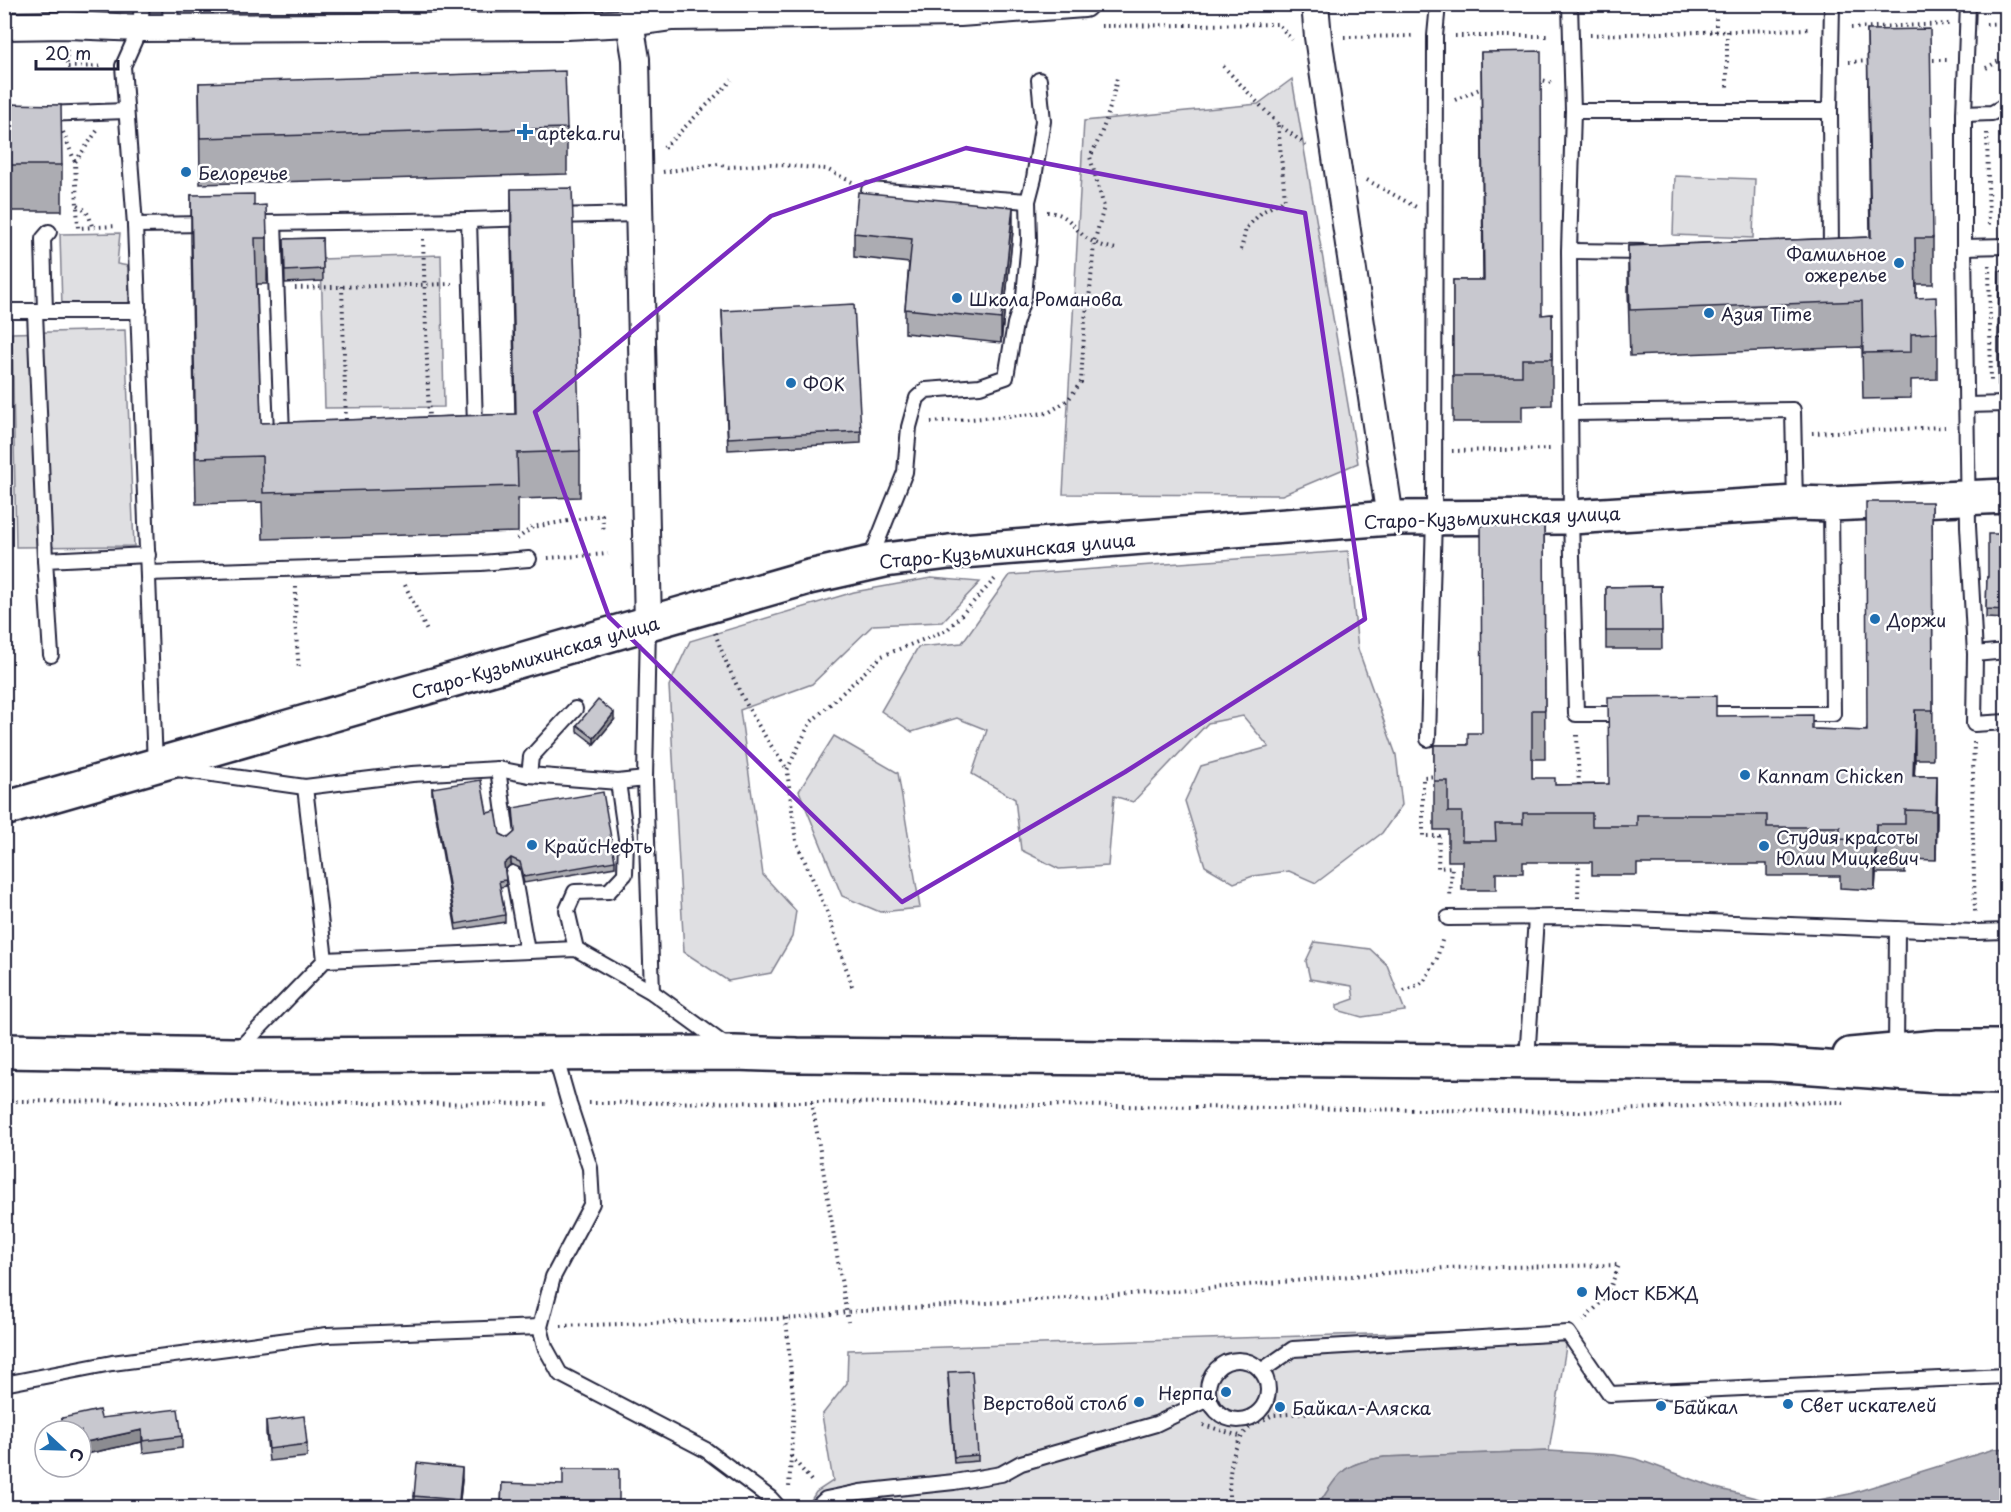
<svg xmlns="http://www.w3.org/2000/svg" width="2011" height="1512" font-family="'Playpen Sans',sans-serif">
	<style>
		.green { fill: #dfdfe2; stroke: #80808e; stroke-width: 1.5 }
		.water { fill: #b4b4bc; stroke: #7a7a88; stroke-width: 1.5 }
		.lines { fill: none; stroke-linecap: round; stroke-linejoin: round }
		.lane-casing { stroke: #22223b; stroke-width: 18 }
		.street-casing { stroke: #22223b; stroke-width: 30 }
		.secondary-casing { stroke: #22223b; stroke-width: 38 }
		.path { stroke: #22223b; stroke-width: 4; stroke-dasharray: 1.5 4.5; stroke-linecap: butt }
		.lane { stroke: #fff; stroke-width: 14 }
		.street { stroke: #fff; stroke-width: 26 }
		.secondary { stroke: #fff; stroke-width: 33 }
		.wall { fill: #acacb2; stroke: #22223b; stroke-width: 1.5 }
		.shaded-wall { fill: #8c8c91; stroke: #22223b; stroke-width: 1.5 }
		.building { fill: #c8c8cf; stroke: #22223b; stroke-width: 1.5 }
		.marked { fill: none; stroke: #7b2cbf; stroke-width: 4.5; stroke-linejoin: round }
		.poi-dot { fill: #1f6fb2; stroke: #fff; stroke-width: 2 }
		.labels { text-anchor: middle; dominant-baseline: central; stroke-width: 5; stroke-linejoin: round; paint-order: stroke }
		.poi-label { font-size: 18px; fill: #22223b; stroke: #fff; text-anchor: start }
		.street-label { font-size: 18px; fill: #22223b; stroke: #fff }
	</style>
	<rect width="100%" height="100%" fill="#fff"/>
	<filter id="ink" filterUnits="userSpaceOnUse"><feTurbulence type="fractalNoise" baseFrequency=".0167" numOctaves="2"/><feDisplacementMap in="SourceGraphic" scale="12" xChannelSelector="R" yChannelSelector="G"/><feConvolveMatrix kernelMatrix="1 2 1 2 8 2 1 2 1" color-interpolation-filters="sRGB"/></filter>
	<g filter="url(#ink)">
		<g class="green">
			<polygon points="1292,79 1358,463 1282,495 1063,494 1084,121 1258,104"/>
			<polygon points="1675,176 1755,179 1753,238 1673,235"/>
			<polygon points="120,233 117,264 128,266 129,308 62,308 60,234"/>
			<polygon points="441,255 444,407 325,408 321,259"/>
			<polygon points="125,330 134,546 16,547 12,333"/>
			<polygon points="1348,551 1358,649 1396,755 1402,805 1382,833 1316,883 1289,871 1253,876 1234,883 1205,866 1185,801 1201,766 1269,747 1243,716 1208,723 1133,802 1114,796 1108,866 1059,869 1021,850 1015,799 972,774 987,730 957,718 912,732 881,711 918,647 962,643 1010,575"/>
			<polygon points="931,578 980,582 942,622 873,625 812,684 740,710 763,875 796,911 792,937 771,973 728,981 684,952 669,686 690,641 854,592"/>
			<polygon points="834,736 898,773 920,908 880,912 842,896 799,791"/>
			<polygon points="1315,942 1370,949 1387,965 1405,1011 1362,1017 1337,1010 1337,1005 1354,999 1352,986 1310,979 1306,961"/>
			<path d="M1569,1328l-20,123 -165,6c-43,7 -44,15 -67,50l-511,1 10,-16 17,-11 -11,-66 25,-32 1,-33z"/>
		</g>
		<path class="water" d="M2006,1448v59h-689c23,-35 24,-43 67,-50l165,-6 66,4 22,4 79,29 48,12 45,2 40,-8 145,-45z"/>
		<g class="lines">
			<g class="lane-casing">
				<g id="lane">
					<polyline points="142,4 140,28 123,66 135,225 155,766"/>
					<polyline points="170,4 171,28"/>
					<polyline points="627,4 630,23"/>
					<polyline points="1570,4 1573,111 1569,251 1571,517 1576,714 1626,714"/>
					<polyline points="1968,4 1964,114 1964,247 1968,526 1975,654 1974,724 2006,722"/>
					<polyline points="1573,111 1830,111"/>
					<polyline points="44,114 126,111"/>
					<polyline points="1964,114 1992,113 2006,105"/>
					<polyline points="869,190 1028,201"/>
					<polyline points="554,216 638,214"/>
					<polyline points="267,223 469,220 529,218"/>
					<polyline points="274,223 282,433 289,433"/>
					<polyline points="135,225 208,224"/>
					<polyline points="1964,247 2006,246"/>
					<polyline points="1569,251 1645,252"/>
					<polyline points="1827,253 1831,253 1830,111 1832,4"/>
					<polyline points="4,311 139,311"/>
					<polyline points="45,311 43,239 49,232"/>
					<polyline points="35,312 45,560"/>
					<polyline points="1967,405 2006,404"/>
					<polyline points="1572,413 1793,410 1795,503"/>
					<polyline points="467,427 475,426 469,220"/>
					<polyline points="870,560 905,472 909,427 917,398 926,390 980,386 1006,377 1015,324 1024,296 1029,241 1028,201 1034,178 1043,121 1039,80"/>
					<polyline points="148,573 481,563 529,559"/>
					<polyline points="648,625 645,779 652,992"/>
					<polyline points="1975,654 2006,651"/>
					<polyline points="51,655 45,560 148,555"/>
					<polyline points="1699,714 1833,714 1831,504"/>
					<polyline points="1428,739 1434,517 1435,36 1438,4"/>
					<polyline points="177,769 305,787"/>
					<polyline points="498,769 507,835"/>
					<polyline points="529,775 531,757 575,709"/>
					<polyline points="513,873 527,951"/>
					<polyline points="1448,918 1578,917 1975,932 2006,931"/>
					<polyline points="576,949 567,910 575,892 609,891 625,874 626,838 618,782"/>
					<polyline points="325,960 305,787 412,774 498,769 529,775 618,782 645,779"/>
					<polyline points="1896,1050 1897,929"/>
					<polyline points="237,1051 325,960 576,949 652,992 726,1046"/>
					<polyline points="555,1055 569,1104 590,1168 592,1203 553,1277 540,1327 545,1347 560,1374 706,1450 770,1498 779,1508"/>
					<polyline points="1527,1061 1536,917"/>
					<circle cx="1238" cy="1390" r="30"/>
					<polyline points="1261,1371 1293,1349 1568,1333 1610,1394 2006,1376"/>
					<polyline points="4,1384 112,1363 327,1335 540,1327"/>
					<polyline points="816,1508 826,1499 860,1492 954,1482 1001,1474 1021,1463 1156,1424 1208,1399"/>
				</g>
			</g>
			<g class="street-casing">
				<g id="street">
					<polyline points="1315,4 1318,37 1390,518"/>
					<polyline points="630,23 636,59 648,625"/>
					<polyline points="4,26 68,25 140,28 567,26 630,23 672,17 960,13 1084,4"/>
				</g>
			</g>
			<g class="secondary-casing">
				<g id="secondary">
					<polyline points="4,809 809,577 885,560 949,552 1390,518 1571,517 1795,503 1831,504 2006,496"/>
					<polyline points="4,1051 233,1055 735,1053 797,1055 1771,1064 1938,1076 2006,1077"/>
					<polyline points="1850,1055 1938,1047 2006,1047"/>
				</g>
			</g>
			<g class="path">
				<polyline points="1986,24 2006,23"/>
				<polyline points="1101,26 1278,24 1292,40"/>
				<polyline points="1851,28 1949,24"/>
				<polyline points="1727,31 1727,90"/>
				<polyline points="1716,32 1716,17"/>
				<polyline points="1590,35 1811,29"/>
				<polyline points="1455,36 1550,36"/>
				<polyline points="1344,37 1415,36"/>
				<polyline points="67,50 67,67 103,66"/>
				<polyline points="1927,60 1947,60"/>
				<polyline points="1849,62 1872,61"/>
				<polyline points="1223,66 1278,124 1306,145"/>
				<polyline points="1986,68 2006,57"/>
				<polyline points="1538,79 1554,83"/>
				<polyline points="1455,100 1484,87"/>
				<polyline points="97,131 75,162 78,228 117,226"/>
				<polyline points="63,132 75,162"/>
				<polyline points="1987,133 1989,227"/>
				<polyline points="664,148 732,80"/>
				<polyline points="663,172 718,164 729,167 770,164 826,169 852,182"/>
				<polyline points="1367,180 1416,207"/>
				<path d="M78,205c9,5 12,11 14,22"/>
				<path d="M1047,212c21,1 24,13 38,25 10,7 20,10 31,12"/>
				<polyline points="423,239 429,421"/>
				<polyline points="1241,250 1246,228 1262,212 1285,199 1278,124"/>
				<polyline points="1989,265 1991,383"/>
				<polyline points="342,286 346,423"/>
				<polyline points="295,288 452,284"/>
				<path d="M931,422l117,-9 20,-13 13,-18 4,-63 5,-28 4,-48 10,-36 -14,-50c14,-26 21,-50 27,-79"/>
				<polyline points="1812,433 1945,427"/>
				<polyline points="1452,451 1550,449"/>
				<polyline points="517,539 533,527 602,515 604,532"/>
				<polyline points="548,558 608,554"/>
				<polyline points="405,585 427,631"/>
				<polyline points="296,587 295,622 299,670"/>
				<path d="M715,633c18,51 41,92 72,136"/>
				<polyline points="1577,735 1579,787"/>
				<polyline points="1974,742 1972,804 1975,912"/>
				<polyline points="1438,776 1423,777 1423,836 1439,836 1438,868 1452,867 1450,897"/>
				<polyline points="1578,898 1579,858"/>
				<polyline points="852,986 828,914 796,841 787,770 810,723 882,656 947,630 995,579"/>
				<polyline points="1404,991 1424,982 1437,958 1443,937"/>
				<polyline points="4,1101 548,1104"/>
				<polyline points="812,1102 848,1322"/>
				<polyline points="589,1103 812,1102 1581,1112 1749,1103 1844,1102"/>
				<polyline points="786,1318 794,1407 789,1488"/>
				<polyline points="561,1326 801,1318 846,1312 1177,1291 1444,1268 1619,1265 1607,1296 1583,1321"/>
				<polyline points="1203,1425 1243,1437"/>
				<polyline points="791,1456 813,1483"/>
				<path d="M1229,1508c0,-29 -1,-61 22,-82 6,-4 15,-7 22,-11l142,-9"/>
			</g>
			<use href="#lane" class="lane"/>
			<use href="#street" class="street"/>
			<use href="#secondary" class="secondary"/>
		</g>
		<g class="wall">
			<polygon points="1867,30 1933,238 1933,284 1916,284 1916,298 1937,333 1937,379 1911,380 1911,398 1863,399 1862,347 1630,356 1628,292 1628,246 1870,237"/>
			<polygon points="1481,52 1542,315 1552,314 1552,405 1522,406 1522,422 1453,422 1453,280 1483,280"/>
			<polygon points="199,83 567,128 567,174 200,184"/>
			<polygon points="4,104 62,165 62,211 4,211"/>
			<polygon points="511,189 580,451 580,497 518,499 518,532 263,539 262,502 196,504 191,241 191,195 254,206 267,238 267,284 257,284 261,423 515,414 511,235"/>
			<polygon points="1013,231 1001,343 905,333 905,309 909,263 854,257 854,233"/>
			<polygon points="322,238 323,281 285,283 284,239"/>
			<polygon points="2007,271 2007,385 1998,385 1998,338"/>
			<polygon points="722,311 861,431 861,443 728,450"/>
			<polygon points="1932,502 1933,759 1915,759 1914,776 1937,776 1936,860 1905,859 1905,873 1876,873 1875,890 1840,888 1840,876 1767,876 1767,864 1637,864 1637,875 1592,875 1592,862 1523,862 1523,873 1496,873 1496,890 1462,890 1462,861 1448,861 1448,830 1434,830 1434,745 1468,745 1482,733 1544,525 1545,759 1532,759 1532,778 1555,785 1608,784 1716,716 1812,729 1866,731"/>
			<polygon points="2007,534 2007,619 1986,618 1987,577 1988,577"/>
			<polygon points="1661,586 1662,649 1606,649 1606,587"/>
			<polygon points="614,720 594,744 577,731 577,725"/>
			<polygon points="432,788 487,813 500,834 508,838 515,832 513,808 615,861 615,867 524,883 520,868 511,864 505,870 506,886 500,887 505,915 505,922 456,930 432,794"/>
			<polygon points="948,1378 978,1455 978,1461 954,1463"/>
			<polygon points="62,1418 101,1418 182,1436 182,1448 143,1453 142,1442 81,1455 81,1431 62,1431"/>
			<polygon points="266,1421 307,1444 307,1457 269,1461 266,1433"/>
			<polygon points="462,1480 459,1508 414,1508 414,1496"/>
			<polygon points="502,1483 619,1508 501,1508"/>
		</g>
		<g class="shaded-wall">
			<polygon points="1013,207 1013,231 1001,343 1001,319"/>
			<polygon points="1915,710 1915,759 1913,810 1913,776"/>
			<polygon points="614,713 614,720 594,744 594,738"/>
			<polygon points="1937,776 1937,825 1936,860 1936,811"/>
			<polygon points="1876,824 1876,873 1875,890 1875,841"/>
			<polygon points="511,858 511,864 504,871 504,864"/>
			<polygon points="142,1430 142,1442 81,1455 81,1443"/>
			<polygon points="462,1468 462,1480 459,1508 459,1500"/>
		</g>
		<g class="building">
			<polygon points="1930,29 1933,238 1915,238 1916,298 1936,297 1937,333 1911,334 1911,352 1863,353 1862,301 1630,310 1628,246 1871,237 1867,30"/>
			<polygon points="1541,51 1542,315 1552,314 1552,359 1522,359 1522,376 1453,376 1453,280 1484,280 1481,52"/>
			<polygon points="565,71 567,128 200,138 199,83"/>
			<polygon points="4,104 61,105 62,165 4,165"/>
			<polygon points="572,188 580,451 517,453 518,486 263,493 262,456 196,458 191,195 254,194 254,206 266,205 267,238 255,238 261,423 516,414 511,189"/>
			<polygon points="858,192 1013,207 1001,319 905,309 912,239 854,233"/>
			<polygon points="322,238 323,269 285,271 284,239"/>
			<polygon points="1999,271 2007,271 2007,339 1998,338"/>
			<polygon points="854,304 861,431 728,438 722,311"/>
			<polygon points="1866,502 1932,502 1933,710 1915,710 1913,776 1937,776 1936,811 1905,810 1905,824 1876,824 1875,841 1840,839 1840,827 1767,827 1767,815 1637,815 1637,826 1592,826 1592,813 1523,813 1523,824 1495,824 1496,841 1462,841 1462,812 1448,812 1448,781 1434,781 1434,745 1468,745 1468,733 1482,733 1481,525 1544,525 1545,710 1532,710 1532,778 1555,778 1555,785 1609,784 1608,697 1716,696 1716,716 1812,715 1812,729 1867,731"/>
			<polygon points="1988,534 2007,534 2007,610 1986,609 1987,577 1988,577"/>
			<polygon points="1661,586 1662,631 1606,631 1606,587"/>
			<polygon points="598,700 614,713 594,738 577,725"/>
			<polygon points="481,780 487,813 496,811 500,834 508,838 515,832 513,808 603,792 615,861 524,877 520,862 511,858 504,864 506,880 499,881 505,915 456,924 432,788"/>
			<polygon points="972,1371 978,1455 954,1457 948,1372"/>
			<polygon points="178,1409 182,1436 143,1441 142,1430 81,1443 81,1431 64,1431 62,1418 99,1410 101,1418"/>
			<polygon points="304,1416 307,1444 269,1449 266,1421"/>
			<polygon points="417,1463 462,1468 459,1500 414,1496"/>
			<polygon points="563,1469 619,1469 619,1508 543,1508 501,1504 502,1483 563,1485"/>
		</g>
	</g>
	<path class="marked" d="M966,148l339,65 60,406 -240,153 -223,130 -293,-285 -74,-205 236,-196z"/>
	<g class="poi-dot">
		<path d="M522 123h6v6h6v6h-6v6h-6v-6h-6v-6h6z"/>
		<circle cx="186" cy="172" r="6"/>
		<circle cx="1899" cy="263" r="6"/>
		<circle cx="957" cy="298" r="6"/>
		<circle cx="1709" cy="313" r="6"/>
		<circle cx="791" cy="383" r="6"/>
		<circle cx="1875" cy="619" r="6"/>
		<circle cx="1745" cy="775" r="6"/>
		<circle cx="532" cy="845" r="6"/>
		<circle cx="1764" cy="846" r="6"/>
		<circle cx="1582" cy="1292" r="6"/>
		<circle cx="1226" cy="1392" r="6"/>
		<circle cx="1139" cy="1402" r="6"/>
		<circle cx="1788" cy="1404" r="6"/>
		<circle cx="1661" cy="1406" r="6"/>
		<circle cx="1280" cy="1407" r="6"/>
	</g>
	<g class="labels">
		<g class="poi-label">
			<text x="537" y="132">apteka.ru</text>
			<text x="198" y="172">Белоречье</text>
			<text x="1887" y="253" text-anchor="end">Фамильное<tspan x="1887" dy="21">ожерелье</tspan></text>
			<text x="969" y="298">Школа Романова</text>
			<text x="1721" y="313">Азия Time</text>
			<text x="803" y="383">ФОК</text>
			<text x="1887" y="619">Доржи</text>
			<text x="1757" y="775">Kannam Chicken</text>
			<text x="1776" y="836">Студия красоты<tspan x="1776" dy="21">Юлии Мицкевич</tspan></text>
			<text x="544" y="845">КрайсНефть</text>
			<text x="1594" y="1292">Мост КБЖД</text>
			<text x="1214" y="1392" text-anchor="end">Нерпа</text>
			<text x="1127" y="1402" text-anchor="end">Верстовой столб</text>
			<text x="1800" y="1404">Свет искателей</text>
			<text x="1673" y="1406">Байкал</text>
			<text x="1292" y="1407">Байкал-Аляска</text>
		</g>
		<g class="street-label">
			<text transform="translate(1492 517) rotate(-2)">Старо-Кузьмихинская улица</text>
			<text transform="translate(1007 550) rotate(-5)">Старо-Кузьмихинская улица</text>
			<text transform="translate(535 657) rotate(-16)">Старо-Кузьмихинская улица</text>
		</g>
	</g>
	<rect width="2011" height="1512" fill="none" stroke="#fff" stroke-width="24"/>
	<rect x="12" y="12" width="1987" height="1488" fill="none" stroke="#22223b" stroke-width="2" filter="url(#ink)"/>
	<g transform="translate(63 1449) rotate(112)"><circle r="28" fill="#ffffff" stroke="#a7a7b1" stroke-width="1.5"/>
	<path d="M0-4.5L10 22L0 15L-10 22Z" fill="#1f6fb2"/>
	<text y="-9" font-size="16" font-weight="bold" text-anchor="middle" fill="#22223b">С</text>
	</g>
	<path d="M36 60v9h82v-9" fill="none" stroke="#22223b" stroke-width="3"/>
	<text x="45" y="60" font-size="18" fill="#22223b" stroke="#ffffff" stroke-width="4.5" paint-order="stroke">20 m</text>
</svg>
